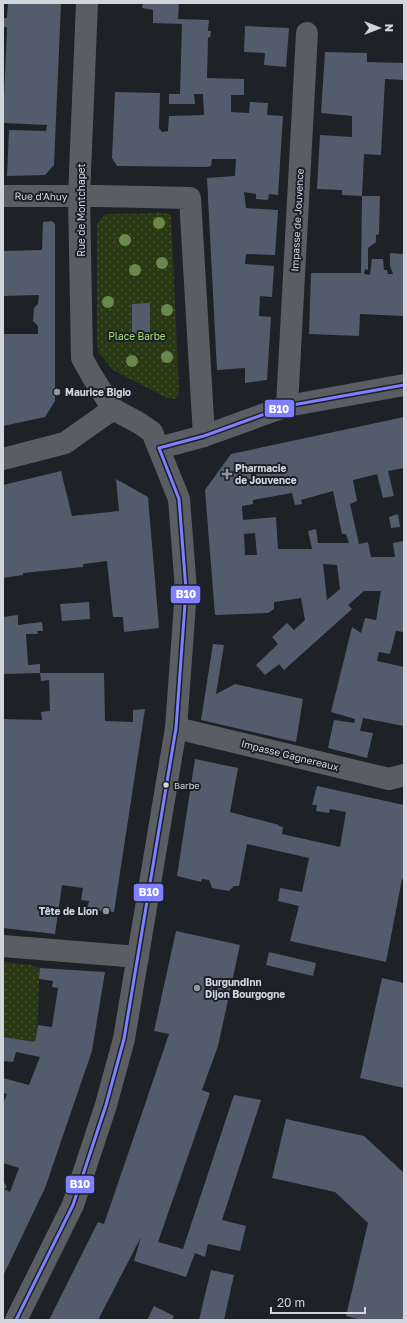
<svg xmlns="http://www.w3.org/2000/svg" width="407" height="1323" font-family="'Golos Text',sans-serif">
	<style>
		.garden { fill: url(#garden-dots) }
		.building { fill: #535c6d; fill-rule: evenodd }
		.lines { fill: none; stroke-linecap: round; stroke-linejoin: round }
		.minor { stroke: #5a5d62; stroke-width: 22 }
		.bus-1-casing { stroke: #1a202a; stroke-width: 6 }
		.bus-1 { stroke: #8080ff; stroke-width: 3 }
		.tree { fill: #68894b }
		.poi-dot { fill: #92969c; stroke: #1a202a; stroke-width: 1.5 }
		.bus-dot { fill: #d1d5dc; stroke: #1a202a; stroke-width: 1.5 }
		.labels { text-anchor: middle; dominant-baseline: central; stroke-width: 4; stroke-linejoin: round; paint-order: stroke }
		.bus-label { font-size: 9px; fill: #d1d5dc; stroke: #1a202a; text-anchor: start }
		.street-label { font-size: 10px; fill: #d1d5dc; stroke: #1a202a }
		.park-label { font-size: 10px; fill: #a5de69; stroke: #1a202a }
		.poi-label { font-size: 10px; font-weight: bold; fill: #d1d5dc; stroke: #1a202a; text-anchor: start }
		.line-badge { stroke: #1a202a; stroke-width: 1.5 }
		.badge-label { font-size: 11px; text-anchor: middle; font-weight: bold; fill: #fff }
	</style>
	<defs>
		<pattern id="garden-dots" width="8" height="8" patternUnits="userSpaceOnUse"><rect width="8" height="8" fill="#283914"/><path d="M2 2h.1M6 6h.1" fill="none" stroke="#465536" stroke-width="1.8" stroke-linecap="round"/></pattern>
	</defs>
	<rect width="100%" height="100%" fill="#1e2126"/>
	<g class="garden">
		<polygon points="165,213 171,215 179,392 176,399 167,398 113,370 99,353 97,343 97,224 105,214"/>
		<path d="M3,962l28,3 9,3c-3,25 0,49 -5,74l-32,-5z"/>
	</g>
	<g class="building">
		<polygon points="8,3 61,3 54,165 45,175 7,176 9,130 46,131 47,125 3,123 7,27 3,27 3,18 7,18"/>
		<polygon points="143,3 179,3 178,19 209,20 208,31 211,31 210,37 208,38 207,78 244,79 244,95 231,95 231,112 249,113 250,102 268,103 267,115 283,116 278,195 269,194 268,200 256,199 256,194 244,192 246,208 278,210 275,255 246,254 245,264 274,266 272,297 260,296 259,316 271,317 267,380 245,383 245,368 217,370 207,178 235,176 236,159 212,159 211,166 206,167 117,166 112,158 115,92 160,93 159,128 162,132 168,131 169,116 204,115 203,94 194,94 195,104 169,104 169,94 180,94 182,24 153,23 153,10 142,8"/>
		<polygon points="245,26 289,28 286,67 264,65 265,53 244,52"/>
		<polygon points="325,52 367,53 367,62 404,63 404,80 385,79 381,155 364,154 362,196 380,196 379,234 376,235 376,242 368,248 368,270 365,269 364,274 370,275 372,259 383,259 384,270 387,270 388,274 393,274 390,266 390,253 403,254 404,316 360,314 359,336 309,334 311,273 361,273 362,196 342,195 342,190 317,189 320,135 352,137 352,116 321,113"/>
		<polygon points="52,221 55,224 55,401 45,417 3,426 3,334 38,334 38,326 33,321 34,308 38,304 39,295 3,296 3,251 42,250 43,222"/>
		<polygon points="150,303 150,337 132,337 132,304"/>
		<path d="M404,417v51l-16,3 6,25 -11,2 -6,-24 -24,6 4,21 -7,3 9,40 9,-2 3,15h24l-2,-14 10,-2 1,4v87l-8,-1 -6,23 -11,-2 -2,9 27,6v59l-41,-8 -3,13 13,2 -6,25 -39,-10 6,-28 20,3 1,-4 -24,-7 21,-85 9,6 4,-15 11,2 5,-29h-17l-16,14 4,4 -68,61 -5,-6 -14,11 -9,-10 22,-21 -6,-7 15,-14 7,7 11,-10 -4,-22 -27,4v7l-6,4 -53,2 -10,-125 26,-36zM333,491l9,43h4l3,9h-31l-2,-14 -8,2 4,18h-34l-2,-32 -33,3 -1,-14 11,-2v-4l39,-7 3,12 7,-1 -1,-4zM255,533l2,22h-12l-1,-21zM323,564l14,1 3,24 -13,11z"/>
		<polygon points="61,471 72,516 119,511 116,479 148,497 159,628 124,632 123,617 113,617 107,561 83,564 83,567 23,573 23,575 3,578 3,485"/>
		<polygon points="398,514 400,527 391,528 389,517"/>
		<polygon points="89,602 90,619 62,621 60,604"/>
		<polygon points="18,615 18,625 42,622 43,631 37,631 38,634 26,634 28,665 40,664 40,673 3,674 3,617"/>
		<polygon points="213,644 224,645 216,694 235,684 303,699 296,742 201,720"/>
		<polygon points="40,673 104,673 105,721 133,722 133,710 145,709 114,912 87,910 89,901 81,900 83,888 62,885 55,934 3,928 3,719 42,720 41,712 50,711 49,680 41,681"/>
		<polygon points="195,759 238,768 230,812 279,825 278,826 283,827 282,834 340,847 346,812 330,809 329,813 316,811 317,805 312,805 317,786 404,805 404,880 402,879 386,962 290,941 299,906 278,901 280,888 302,892 309,858 247,844 239,886 234,886 229,891 212,888 209,880 202,879 201,882 177,876"/>
		<polygon points="176,931 240,945 218,1046 202,1090 210,1093 158,1242 183,1249 234,1095 261,1100 222,1220 246,1226 240,1251 208,1244 205,1257 195,1253 186,1277 134,1261 141,1237 98,1320 49,1320 98,1222 104,1224 169,1034 154,1031"/>
		<polygon points="269,952 316,963 313,976 266,965"/>
		<polygon points="40,968 105,972 92,1051 45,1188 4,1274 3,1273 3,1181 7,1187 4,1189 10,1192 19,1168 3,1163 3,1104 7,1094 3,1093 3,1078 29,1085 40,1057 16,1052 13,1062 3,1061 3,1037 35,1042 38,1025 52,1027 58,988 52,987 53,981 39,979"/>
		<polygon points="382,978 404,983 404,1088 360,1078"/>
		<polygon points="286,1119 364,1136 404,1173 404,1320 362,1320 346,1316 368,1223 335,1192 272,1178"/>
		<polygon points="211,1270 234,1275 224,1320 199,1320"/>
		<polygon points="154,1306 174,1316 172,1320 147,1320"/>
	</g>
	<g class="lines">
		<g class="minor">
			<polyline points="3,196 98,196 190,198 204,436"/>
			<polyline points="287,406 307,33"/>
			<polyline points="159,448 204,436 287,406 404,385"/>
			<polyline points="3,459 65,443 113,409"/>
			<polyline points="176,728 389,779 404,775"/>
			<polyline points="3,946 138,957"/>
			<polyline points="16,1320 73,1205 106,1105 124,1039 176,728 186,590 179,499 152,432 139,423 113,409 92,376 82,358 79,196 87,3"/>
		</g>
		<g class="bus-1-casing">
			<g id="bus-1">
				<polyline points="159,448 204,436 287,406 404,385"/>
				<polyline points="16,1320 73,1205 106,1105 124,1039 176,728 186,590 179,499 159,448"/>
			</g>
		</g>
		<use href="#bus-1" class="bus-1"/>
	</g>
	<g class="tree">
		<circle cx="159" cy="223" r="6"/>
		<circle cx="125" cy="240" r="6"/>
		<circle cx="162" cy="263" r="6"/>
		<circle cx="135" cy="270" r="6"/>
		<circle cx="108" cy="302" r="6"/>
		<circle cx="167" cy="310" r="6"/>
		<circle cx="167" cy="357" r="6"/>
		<circle cx="132" cy="361" r="6"/>
	</g>
	<g class="poi-dot">
		<circle cx="57" cy="392" r="4"/>
		<path d="M225 468h4v4h4v4h-4v4h-4v-4h-4v-4h4z"/>
		<circle cx="106" cy="911" r="4"/>
		<circle cx="197" cy="988" r="4"/>
	</g>
	<circle class="bus-dot" cx="166" cy="785" r="3.5"/>
	<g class="labels">
		<g class="bus-label">
			<text x="174" y="785">Barbe</text>
		</g>
		<g class="street-label">
			<text transform="translate(41 196) rotate(1)">Rue d'Ahuy</text>
			<text transform="translate(81 210) rotate(-90)">Rue de Montchapet</text>
			<text transform="translate(297 220) rotate(-87)">Impasse de Jouvence</text>
			<text transform="translate(290 755) rotate(14)">Impasse Gagnereaux</text>
		</g>
		<g class="park-label">
			<text x="137" y="336">Place Barbe</text>
		</g>
		<g class="poi-label">
			<text x="65" y="392">Maurice Bigio</text>
			<text x="235" y="468">Pharmacie<tspan x="235" dy="12">de Jouvence</tspan></text>
			<text x="98" y="911" text-anchor="end">Tête de Lion</text>
			<text x="205" y="982">BurgundInn<tspan x="205" dy="12">Dijon Bourgogne</tspan></text>
		</g>
	</g>
	<g class="line-badge">
		<rect x="264" y="399" width="31" height="19" rx="4" fill="#8080ff"/>
		<rect x="170" y="585" width="31" height="19" rx="4" fill="#8080ff"/>
		<rect x="133" y="883" width="31" height="19" rx="4" fill="#8080ff"/>
		<rect x="65" y="1175" width="30" height="19" rx="4" fill="#8080ff"/>
	</g>
	<g class="badge-label">
		<text x="279" y="413">B10</text>
		<text x="186" y="598">B10</text>
		<text x="149" y="896">B10</text>
		<text x="80" y="1188">B10</text>
	</g>
	<rect width="407" height="1323" fill="none" stroke="#d1d5dc" stroke-width="8"/>
	<g transform="translate(379 28) rotate(90)" stroke="#1a202a" stroke-width="3" paint-order="stroke">
	<path d="M0-3L7 15L0 10L-7 15Z" fill="#d1d5dc"/>
	<text y="-6" font-size="11" font-weight="bold" text-anchor="middle" fill="#d1d5dc">N</text>
	</g>
	<path d="M271 1307v6h94v-6" fill="none" stroke="#d1d5dc" stroke-width="2"/>
	<text x="277" y="1307" font-size="12" fill="#d1d5dc" stroke="#1a202a" stroke-width="3" paint-order="stroke">20 m</text>
</svg>
